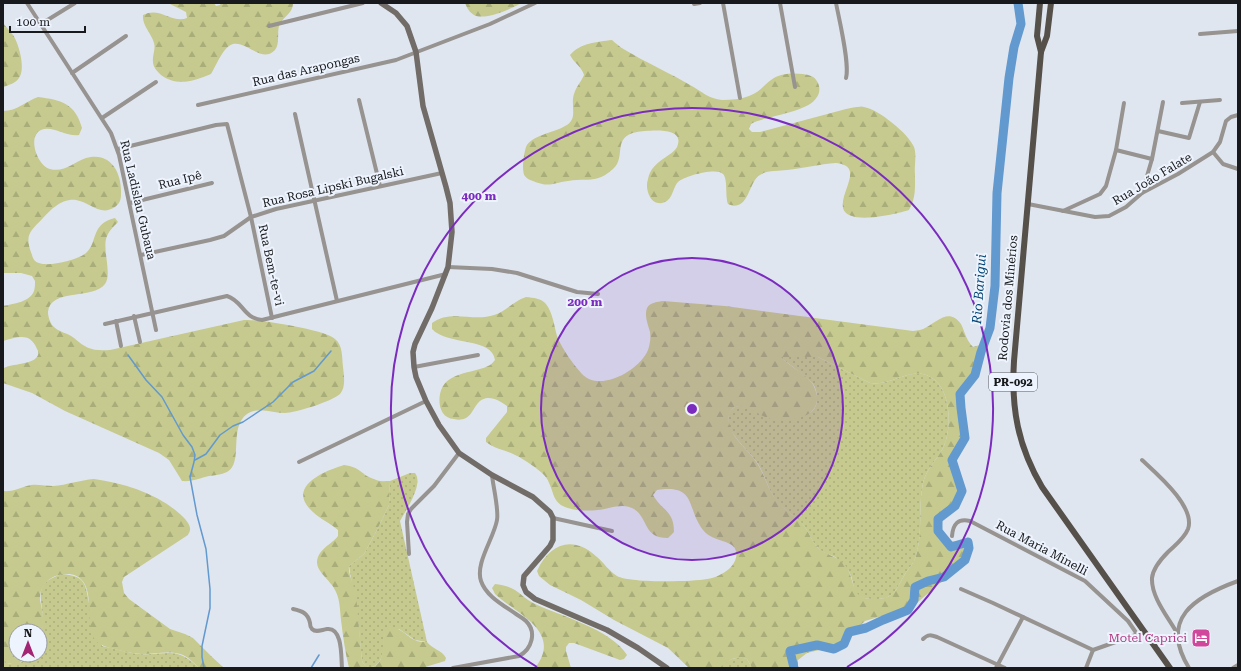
<svg xmlns="http://www.w3.org/2000/svg" width="1241" height="671" font-family="'Roboto Serif',serif">
	<style>
		.grass { fill: url(#grass-dots) }
		.forest { fill: url(#forest-firs); fill-rule: evenodd }
		.lines { fill: none; stroke-linecap: round; stroke-linejoin: round }
		.stream { stroke: #6299cf; stroke-width: 1.5 }
		.river { stroke: #6299cf; stroke-width: 9 }
		.street { stroke: #979390; stroke-width: 4 }
		.secondary { stroke: #716c67; stroke-width: 5.5 }
		.primary { stroke: #56504b; stroke-width: 6 }
		.ring { fill: none; stroke: #7b2cbf; stroke-width: 2 }
		.labels { text-anchor: middle; dominant-baseline: central; stroke-width: 4; stroke-linejoin: round; paint-order: stroke }
		.shield { fill: #eef4fd; stroke: #585b60; stroke-width: 1 }
		.shield-label { font-size: 11px; font-weight: bold; fill: #17191c }
		.street-label { font-size: 12px; fill: #17191c; stroke: #eef4fd }
		.hotel-label { font-size: 12px; fill: #b23c85; stroke: #eef4fd; text-anchor: end }
		.water-label { font-size: 13px; font-style: italic; fill: #024576; stroke: #eef4fd }
		.centre { fill: #7b2cbf; stroke: #eef4fd; stroke-width: 2 }
		.ring-label { font-size: 12px; text-anchor: middle; font-weight: bold; fill: #7b2cbf; stroke: #eef4fd; stroke-width: 4; stroke-linejoin: round; paint-order: stroke }
	</style>
	<defs>
		<pattern id="grass-dots" width="8" height="8" patternUnits="userSpaceOnUse"><rect width="8" height="8" fill="#c6ca8e"/><path d="M2 2h.1M6 6h.1" fill="none" stroke="#a9ad7a" stroke-width="1.8" stroke-linecap="round"/></pattern>
		<pattern id="forest-firs" width="22" height="20" patternUnits="userSpaceOnUse"><rect width="22" height="20" fill="#c6ca8e"/><path d="M5 1l3.5 6h-7zM16 11l3.5 6h-7z" fill="#a9ad7a"/></pattern>
	</defs>
	<rect width="100%" height="100%" fill="#e0e6f0"/>
	<g class="grass">
		<path d="M780,357h38l52,26c21,4 43,-19 62,-5 19,12 20,49 12,68 -6,13 -18,23 -21,37 -5,24 0,49 -7,73 -2,7 -7,12 -11,18 -3,5 -6,11 -9,16 -5,7 -12,9 -21,9 -30,1 -16,-19 -29,-31 -4,-4 -7,-8 -11,-11 -6,-3 -12,-4 -16,-8 -7,-6 -9,-16 -15,-23 -7,-9 -17,-14 -25,-22 -11,-12 -13,-29 -23,-43 -8,-11 -20,-20 -26,-33 -2,-5 -3,-13 1,-18 11,-12 30,7 42,9 5,1 34,-4 38,-7 4,-3 6,-8 6,-13 0,-5 -1,-11 -4,-15 -6,-7 -24,-20 -33,-27z"/>
		<path d="M410,473h5c9,11 -9,37 -15,48l27,121 -12,-2 -16,-11 -15,7c0,9 0,28 -12,31 -5,1 -8,-2 -10,-6l-4,-41 -9,-54 15,-12 14,-26 11,-23 1,-24z"/>
		<path d="M62,574c26,2 23,12 28,33 3,13 8,26 12,39 12,2 25,7 37,8 29,2 36,-9 60,14h-196v-6l8,2 11,-2 4,-7h14c0,-6 -1,-13 0,-19 1,-5 3,-9 3,-15 0,-24 -12,-37 19,-47z"/>
		<polygon points="740,657 747,659 752,668 716,668 732,659"/>
	</g>
	<g class="forest">
		<path d="M168,3h46l2,3 4,-1 1,-2h72c0,11 -11,14 -14,23 -2,7 1,18 -4,24 -14,15 -32,-14 -46,-4 -8,6 -13,20 -18,28 -17,7 -34,13 -50,1 -4,-4 -8,-8 -8,-13 -1,-6 3,-13 1,-19 -3,-11 -12,-17 -11,-28 17,-9 29,9 44,3l-1,-6z"/>
		<path d="M465,3h57c-10,5 -37,18 -48,12 -5,-3 -7,-7 -9,-12z"/>
		<path d="M3,23c3,4 7,8 10,12 6,9 13,34 6,43 -3,5 -10,7 -16,9z"/>
		<path d="M612,40c8,8 17,12 27,18 17,9 34,17 51,27 11,6 19,14 32,15 9,0 19,-1 27,-4 10,-3 15,-11 22,-16 9,-7 22,-7 32,-6 6,1 12,2 15,9 2,4 2,10 -1,14 -9,16 -50,18 -66,27l-2,5 3,3h8l86,-23c6,-1 12,-3 18,-2 14,2 45,27 50,40 3,8 0,19 1,27 0,14 1,24 -6,36 -12,4 -62,16 -66,-2 -3,-17 22,-42 -7,-45 -16,1 -32,5 -49,7 -8,1 -20,0 -27,5 -12,7 -11,38 -32,29 -3,-8 0,-25 -5,-30 -6,-7 -39,2 -45,8 -6,7 -5,19 -16,21 -5,1 -10,-2 -12,-6 -3,-6 -4,-12 -2,-18 4,-20 28,-23 30,-35 5,-18 -32,-13 -41,-12 -26,5 -10,25 -24,37 -18,16 -25,8 -45,12 -16,2 -18,7 -35,0 -3,-1 -6,-2 -8,-5 -4,-5 -1,-23 1,-29 5,-12 28,-14 39,-21 14,-7 5,-20 9,-32 2,-7 7,-12 10,-19 -2,-8 -10,-12 -14,-20 10,-12 27,-13 42,-15z"/>
		<path d="M38,97c23,3 37,6 44,31l-3,7c-13,2 -27,-10 -38,-5 -14,6 -4,36 9,39 14,4 24,-7 36,-11 25,-7 36,15 35,36 0,6 -1,9 -6,13 -15,10 -25,-5 -39,-7 -7,-1 -15,2 -20,6 -5,3 -9,8 -13,12 -13,14 -19,16 -11,37 1,4 3,7 7,8 10,4 39,-3 47,-10 12,-10 4,-29 29,-35l3,4c-5,5 -10,10 -12,17 -3,12 6,36 -1,45 -12,16 -55,4 -57,28 0,4 2,11 5,14 5,6 15,7 21,12 13,11 18,13 36,12l134,-30c14,-1 82,10 91,19 8,6 7,19 8,28 1,9 3,20 -3,27 -7,7 -45,19 -55,19 -12,0 -27,-7 -38,1 -19,14 -3,49 -20,58 -6,3 -12,3 -18,4 -9,2 -17,6 -27,5l-13,-21 -10,-7 -94,-42 -33,-18 -29,-10 1,-15c8,-4 27,-4 32,-10 3,-3 3,-6 1,-9 -7,-17 -19,-12 -34,-8v-35c10,-2 27,-4 31,-15 1,-3 1,-7 1,-10l-3,-5 -11,-3h-18v-162c14,0 23,-10 35,-14z"/>
		<path d="M526,297c8,1 15,1 20,7 7,9 8,22 11,32 5,13 16,28 25,38 18,19 58,-4 66,-24 2,-6 3,-12 2,-18 -2,-8 -6,-16 -3,-24 3,-6 11,-6 16,-7l62,5 188,25c5,-1 9,-1 12,-3 12,-6 24,-21 36,-4 4,8 5,16 12,23l7,-2 5,-6 -4,30 -15,17 -3,11 3,29 -12,37 7,27 -1,12 -17,14 -2,16 4,9 15,1 5,3 -1,10 -5,12 -47,40 -47,14 -25,24 -33,8 -9,7v8h-46l-5,-9c-19,-5 -18,7 -32,9 -8,1 -17,0 -26,0l-21,-20 -54,-28 -33,-20 -31,-15 -11,-9 -2,-5c13,-28 36,-36 60,-14 7,6 12,14 20,19 12,7 74,6 90,3 8,-1 16,-5 22,-10 7,-6 12,-19 1,-25 -10,-5 -20,-5 -27,-14 -17,-22 -6,-46 -46,-40l-4,5c9,16 21,15 21,37l-6,6c-25,0 -19,-19 -34,-29 -11,-7 -25,0 -36,1 -10,1 -24,1 -33,-3 -12,-5 -11,-14 -16,-24 -1,-4 -4,-7 -7,-10 -9,-8 -20,-15 -31,-20 -8,-3 -17,-5 -25,-11v-4l21,-26v-6c-6,-4 -11,-8 -19,-8 -13,1 -13,15 -22,20 -4,2 -8,2 -12,1 -13,-1 -16,-14 -14,-25 5,-23 32,-20 48,-28 3,-1 5,-4 7,-6 -3,-23 -47,-14 -63,-31v-6c18,-14 42,-1 62,-8 12,-3 19,-14 32,-18zM781,357h37l52,26c21,4 43,-19 62,-5 19,12 20,49 12,68 -6,13 -18,23 -21,37 -5,24 0,49 -7,73 -2,7 -7,12 -11,18 -3,5 -6,11 -9,16 -5,7 -12,9 -21,9 -27,1 -18,-19 -30,-34 -7,-9 -20,-10 -28,-18 -5,-6 -8,-14 -12,-20 -7,-10 -19,-15 -27,-25 -10,-11 -13,-27 -21,-39 -8,-13 -23,-22 -27,-37 -1,-3 -2,-8 -1,-11 5,-18 27,-2 36,2 5,2 9,3 15,3 16,0 39,-4 37,-24 -1,-5 -3,-11 -6,-14 -8,-10 -22,-16 -30,-25z"/>
		<path d="M344,465c17,2 17,10 30,14 5,3 10,2 16,2l-1,24 -11,23 -14,26 -15,12c-1,9 5,18 7,28l6,67c2,4 5,6 10,6 17,-3 6,-37 18,-39 10,-2 17,9 25,12 3,2 8,2 12,2 5,7 15,8 19,16l-1,3 -23,7h-73c-4,-16 -6,-32 -8,-48 -1,-9 -1,-20 -5,-28 -4,-11 -19,-19 -19,-30 1,-13 14,-17 21,-26v-6c-8,-7 -18,-11 -25,-18 -28,-25 11,-41 31,-47z"/>
		<path d="M94,479c30,4 64,15 86,35 4,4 11,10 10,16 0,2 -2,4 -2,5l-64,42 -2,5 2,11 5,6 41,30 15,5 8,4 18,18 13,12h-25c-5,-5 -10,-10 -16,-13 -13,-5 -27,-1 -40,-1 -8,0 -34,-5 -41,-9 -25,-10 2,-67 -33,-71 -16,-1 -30,9 -29,26 1,6 3,12 3,18 1,7 -1,12 -3,18v-5h-24v24h10c-7,12 -11,10 -23,7v-171c11,1 18,-4 28,-6 7,-1 15,1 22,1 14,-1 27,-6 41,-7z"/>
		<path d="M495,584c7,1 14,2 20,6 6,4 12,10 18,13 27,13 78,26 94,52l-3,4 -4,1 -46,-17h-5l-3,4v4l5,17h-36c28,-36 -17,-53 -40,-74l-3,-6z"/>
	</g>
	<g class="lines">
		<g class="stream">
			<polyline points="128,355 146,380 162,397 183,435 192,447 195,455 194,462 190,477 197,515 206,549 210,589 210,608 202,646 202,657 204,668"/>
			<polyline points="195,460 206,454 220,435 233,426 243,422 273,402 293,382 314,371 331,351"/>
			<polyline points="311,668 319,655"/>
		</g>
		<polyline class="river" points="794,668 790,651 817,645 834,649 844,644 849,632 866,628 883,620 908,610 914,600 915,587 928,581 944,577 965,560 969,548 968,542 951,547 938,531 938,519 955,506 962,491 952,460 965,438 961,408 960,394 975,375 981,352 990,328 995,286 997,193 1009,78 1014,47 1021,24 1018,3"/>
		<g class="street">
			<polyline points="27,3 111,133 119,155 156,330"/>
			<polyline points="723,3 740,98"/>
			<polyline points="780,3 795,87"/>
			<path d="M836,3c3,16 14,61 10,75"/>
			<polyline points="694,4 700,3"/>
			<polyline points="41,24 75,3"/>
			<polyline points="269,26 363,3"/>
			<polyline points="1200,34 1238,31"/>
			<polyline points="72,73 126,36"/>
			<polyline points="359,100 380,186"/>
			<polyline points="1182,103 1220,100"/>
			<polyline points="198,105 396,60 490,24 535,3"/>
			<polyline points="295,114 337,301"/>
			<polyline points="102,118 156,82"/>
			<polyline points="1158,131 1189,138 1200,102"/>
			<polyline points="118,149 216,125 227,124 251,217 272,318"/>
			<polyline points="1116,150 1152,159"/>
			<polyline points="1213,152 1223,164 1238,169"/>
			<polyline points="1142,193 1152,159 1163,102"/>
			<polyline points="130,203 212,183"/>
			<polyline points="1028,204 1095,217 1109,216 1126,207 1142,193 1178,174 1213,152 1220,142 1226,121 1231,117 1238,115"/>
			<polyline points="1063,211 1100,194 1106,186 1116,150 1124,103"/>
			<polyline points="141,255 210,240 224,236 251,217 276,209 442,173"/>
			<polyline points="448,267 492,269 517,273 577,292 598,294"/>
			<polyline points="134,316 140,342"/>
			<polyline points="116,321 121,346"/>
			<path d="M105,324l122,-28c16,5 16,22 35,24l184,-46"/>
			<polyline points="414,367 478,355"/>
			<path d="M1142,460c15,14 54,47 46,69 -4,10 -13,16 -20,23 -7,7 -15,16 -16,26 -1,19 16,39 25,55"/>
			<polyline points="299,462 426,401"/>
			<polyline points="553,518 612,531"/>
			<path d="M952,536c1,-12 6,-18 18,-15l115,60 43,40 9,13"/>
			<polyline points="409,554 407,522 408,514 411,509 434,486 459,453"/>
			<polyline points="961,589 993,603 1093,650"/>
			<path d="M293,609c9,2 15,4 17,14 0,3 0,4 2,6 4,4 9,1 15,0 16,-2 14,29 15,39"/>
			<path d="M923,639c5,-5 8,-4 14,-2l68,31"/>
			<path d="M453,668l66,-12c13,-7 18,-24 7,-35 -3,-3 -7,-5 -10,-7 -13,-9 -30,-18 -35,-33 -6,-18 13,-43 16,-61 2,-10 -4,-34 -5,-45"/>
			<polyline points="996,668 1023,617"/>
			<polyline points="1086,668 1093,650 1144,632"/>
			<path d="M1189,668c-30,-49 5,-71 49,-87"/>
			<polyline points="1233,668 1238,665"/>
		</g>
		<polyline class="secondary" points="381,3 396,13 407,26 416,52 423,106 446,187 450,203 452,232 448,267 432,308 415,344 413,352 414,367 416,377 426,401 439,425 459,453 492,475 533,497 550,512 553,518 553,540 550,546 524,576 523,585 526,592 535,599 607,630 638,648 667,668"/>
		<g class="primary">
			<polyline points="1040,3 1037,36 1041,52"/>
			<path d="M1051,3l-4,33 -6,16 -27,309c-3,48 4,85 28,126l128,181"/>
		</g>
	</g>
	<circle cx="692" cy="409" r="151" fill="#7b2cbf" fill-opacity=".12"/>
	<g class="ring">
		<circle cx="692" cy="409" r="151"/>
		<path d="M537 667A301 301 0 1 1 847 667"/>
	</g>
	<defs>
		<g id="hotel-square" transform="scale(1)"><rect x="-9" y="-9" width="18" height="18" rx="4" fill="#d1479c" stroke="#eef4fd"/><path d="M-6-4.5h1.5V1H6V5H4.5V3h-9V5H-6ZM-4 0a1.8 1.8 0 1 1 3.6 0ZM.5 0V-2.5h3Q6-2.5 6 0Z" fill="#fff"/></g>
	</defs>
	<g fill-rule="evenodd">
		<use href="#hotel-square" x="1201" y="638"/>
	</g>
	<g class="labels">
		<rect class="shield" x="989" y="373" width="48" height="18" rx="3"/>
		<g class="shield-label">
			<text x="1013" y="382">PR-092</text>
		</g>
		<g class="street-label">
			<text transform="translate(306 70) rotate(-13)">Rua das Arapongas</text>
			<text transform="translate(1152 179) rotate(-31)">Rua João Falate</text>
			<text transform="translate(180 180) rotate(-14)">Rua Ipê</text>
			<text transform="translate(333 187) rotate(-13)">Rua Rosa Lipski Bugalski</text>
			<text transform="translate(138 200) rotate(77)">Rua Ladislau Gubaua</text>
			<text transform="translate(271 265) rotate(78)">Rua Bem-te-vi</text>
			<text transform="translate(1008 298) rotate(-85)">Rodovia dos Minérios</text>
			<text transform="translate(1042 548) rotate(28)">Rua Maria Minelli</text>
		</g>
		<g class="hotel-label">
			<text x="1187" y="638">Motel Caprici</text>
		</g>
		<g class="water-label">
			<text transform="translate(979 289) rotate(-86)">Rio Barigui</text>
		</g>
	</g>
	<circle cx="692" cy="409" r="6" class="centre"/>
	<g class="ring-label">
		<text x="479" y="200">400 m</text>
		<text x="585" y="306">200 m</text>
	</g>
	<rect width="1241" height="671" fill="none" stroke="#17191c" stroke-width="8"/>
	<g transform="translate(28 643)"><circle r="19" fill="#eef4fd" stroke="#989ca3"/>
	<path d="M0-3L7 15L0 10L-7 15Z" fill="#a32374"/>
	<text y="-6" font-size="11" font-weight="bold" text-anchor="middle" fill="#17191c">N</text>
	</g>
	<path d="M10 26v6h75v-6" fill="none" stroke="#17191c" stroke-width="2"/>
	<text x="16" y="26" font-size="12" fill="#17191c" stroke="#eef4fd" stroke-width="3" paint-order="stroke">100 m</text>
</svg>
